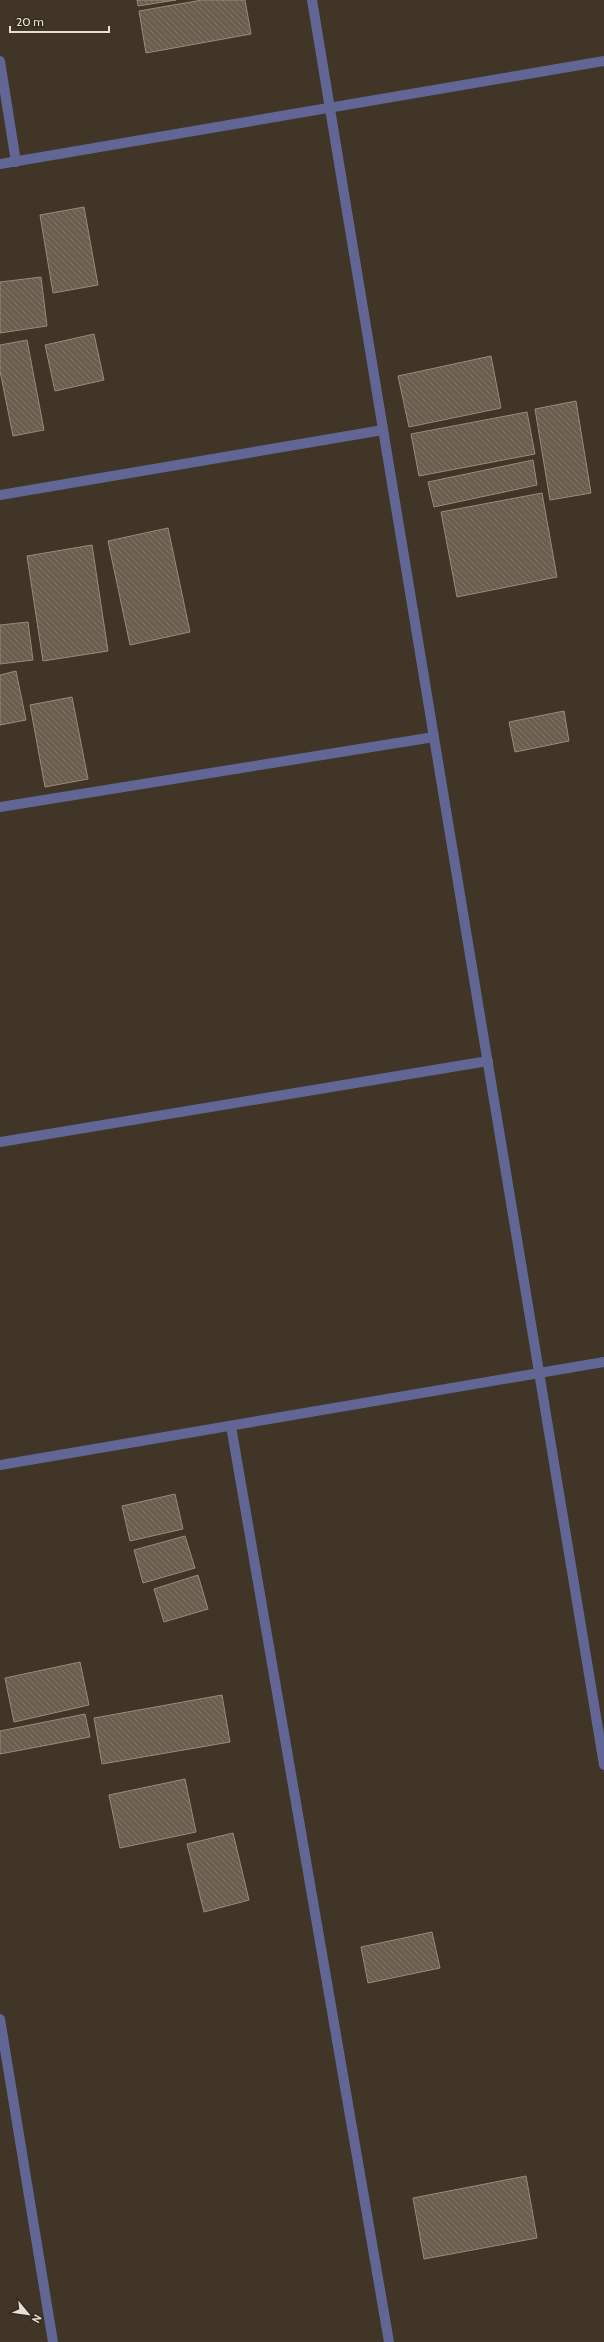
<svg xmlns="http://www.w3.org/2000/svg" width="604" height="2342" font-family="Cabin,sans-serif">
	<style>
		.building { fill: url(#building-back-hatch); stroke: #988b79 }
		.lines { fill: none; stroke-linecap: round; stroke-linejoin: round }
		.street { stroke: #616694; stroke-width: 10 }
	</style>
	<defs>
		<pattern id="building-back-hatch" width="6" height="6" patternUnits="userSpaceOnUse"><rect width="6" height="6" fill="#6b5e4e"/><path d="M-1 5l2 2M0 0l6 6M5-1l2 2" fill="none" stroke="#807567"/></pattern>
	</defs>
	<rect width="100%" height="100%" fill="#403526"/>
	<g class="building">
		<polygon points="137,0 176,0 138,6"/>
		<polygon points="202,0 245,0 251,34 146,53 139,11"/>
		<polygon points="84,207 98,285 53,293 40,215"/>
		<polygon points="41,277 47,326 0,333 0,282"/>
		<polygon points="94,334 104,380 55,391 45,345"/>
		<polygon points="27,340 44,430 13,436 0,371 0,345"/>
		<polygon points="491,356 501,408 409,427 398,376"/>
		<polygon points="576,401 591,493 550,500 535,409"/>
		<polygon points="527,412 535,454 419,476 411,434"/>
		<polygon points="533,460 537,485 434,507 428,482"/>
		<polygon points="542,493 557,577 457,597 441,512"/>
		<polygon points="168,528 190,632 130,645 108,541"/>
		<polygon points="92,545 108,651 43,661 27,556"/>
		<polygon points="28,622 33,660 0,664 0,625"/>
		<polygon points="16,671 26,720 0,725 0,675"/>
		<polygon points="72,697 88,779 45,787 30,705"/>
		<polygon points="564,711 569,741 515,752 509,722"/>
		<polygon points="175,1494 183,1529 130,1541 122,1506"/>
		<polygon points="185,1536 195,1568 143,1583 134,1550"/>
		<polygon points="198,1575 208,1609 164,1622 154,1589"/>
		<polygon points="80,1662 89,1705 14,1722 5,1678"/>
		<polygon points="222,1695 230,1742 102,1764 94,1718"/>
		<polygon points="85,1714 90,1737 0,1754 0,1731"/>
		<polygon points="185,1779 196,1832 120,1848 109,1795"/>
		<polygon points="233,1833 249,1900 204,1912 187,1844"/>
		<polygon points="432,1932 440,1968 368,1983 361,1947"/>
		<polygon points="526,2176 537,2238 424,2259 413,2198"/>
	</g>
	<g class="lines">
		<g class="street">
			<polyline points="312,0 604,1765"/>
			<polyline points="0,61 16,162"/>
			<polyline points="0,164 604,61"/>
			<polyline points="0,495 383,430"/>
			<polyline points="0,807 434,737"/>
			<polyline points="0,1142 488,1061"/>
			<polyline points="231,1426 389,2342"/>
			<polyline points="0,1465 604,1362"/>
			<polyline points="0,2019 53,2342"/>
		</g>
	</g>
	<g transform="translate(28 2314) rotate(119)" stroke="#362b1c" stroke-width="3" paint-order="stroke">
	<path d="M0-3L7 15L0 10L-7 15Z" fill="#e7dfd6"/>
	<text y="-6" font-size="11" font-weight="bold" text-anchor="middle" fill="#e7dfd6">N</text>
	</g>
	<path d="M10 26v6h99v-6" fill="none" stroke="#e7dfd6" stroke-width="2"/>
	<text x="16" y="26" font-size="12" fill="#e7dfd6" stroke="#362b1c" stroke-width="3" paint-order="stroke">20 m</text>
</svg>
